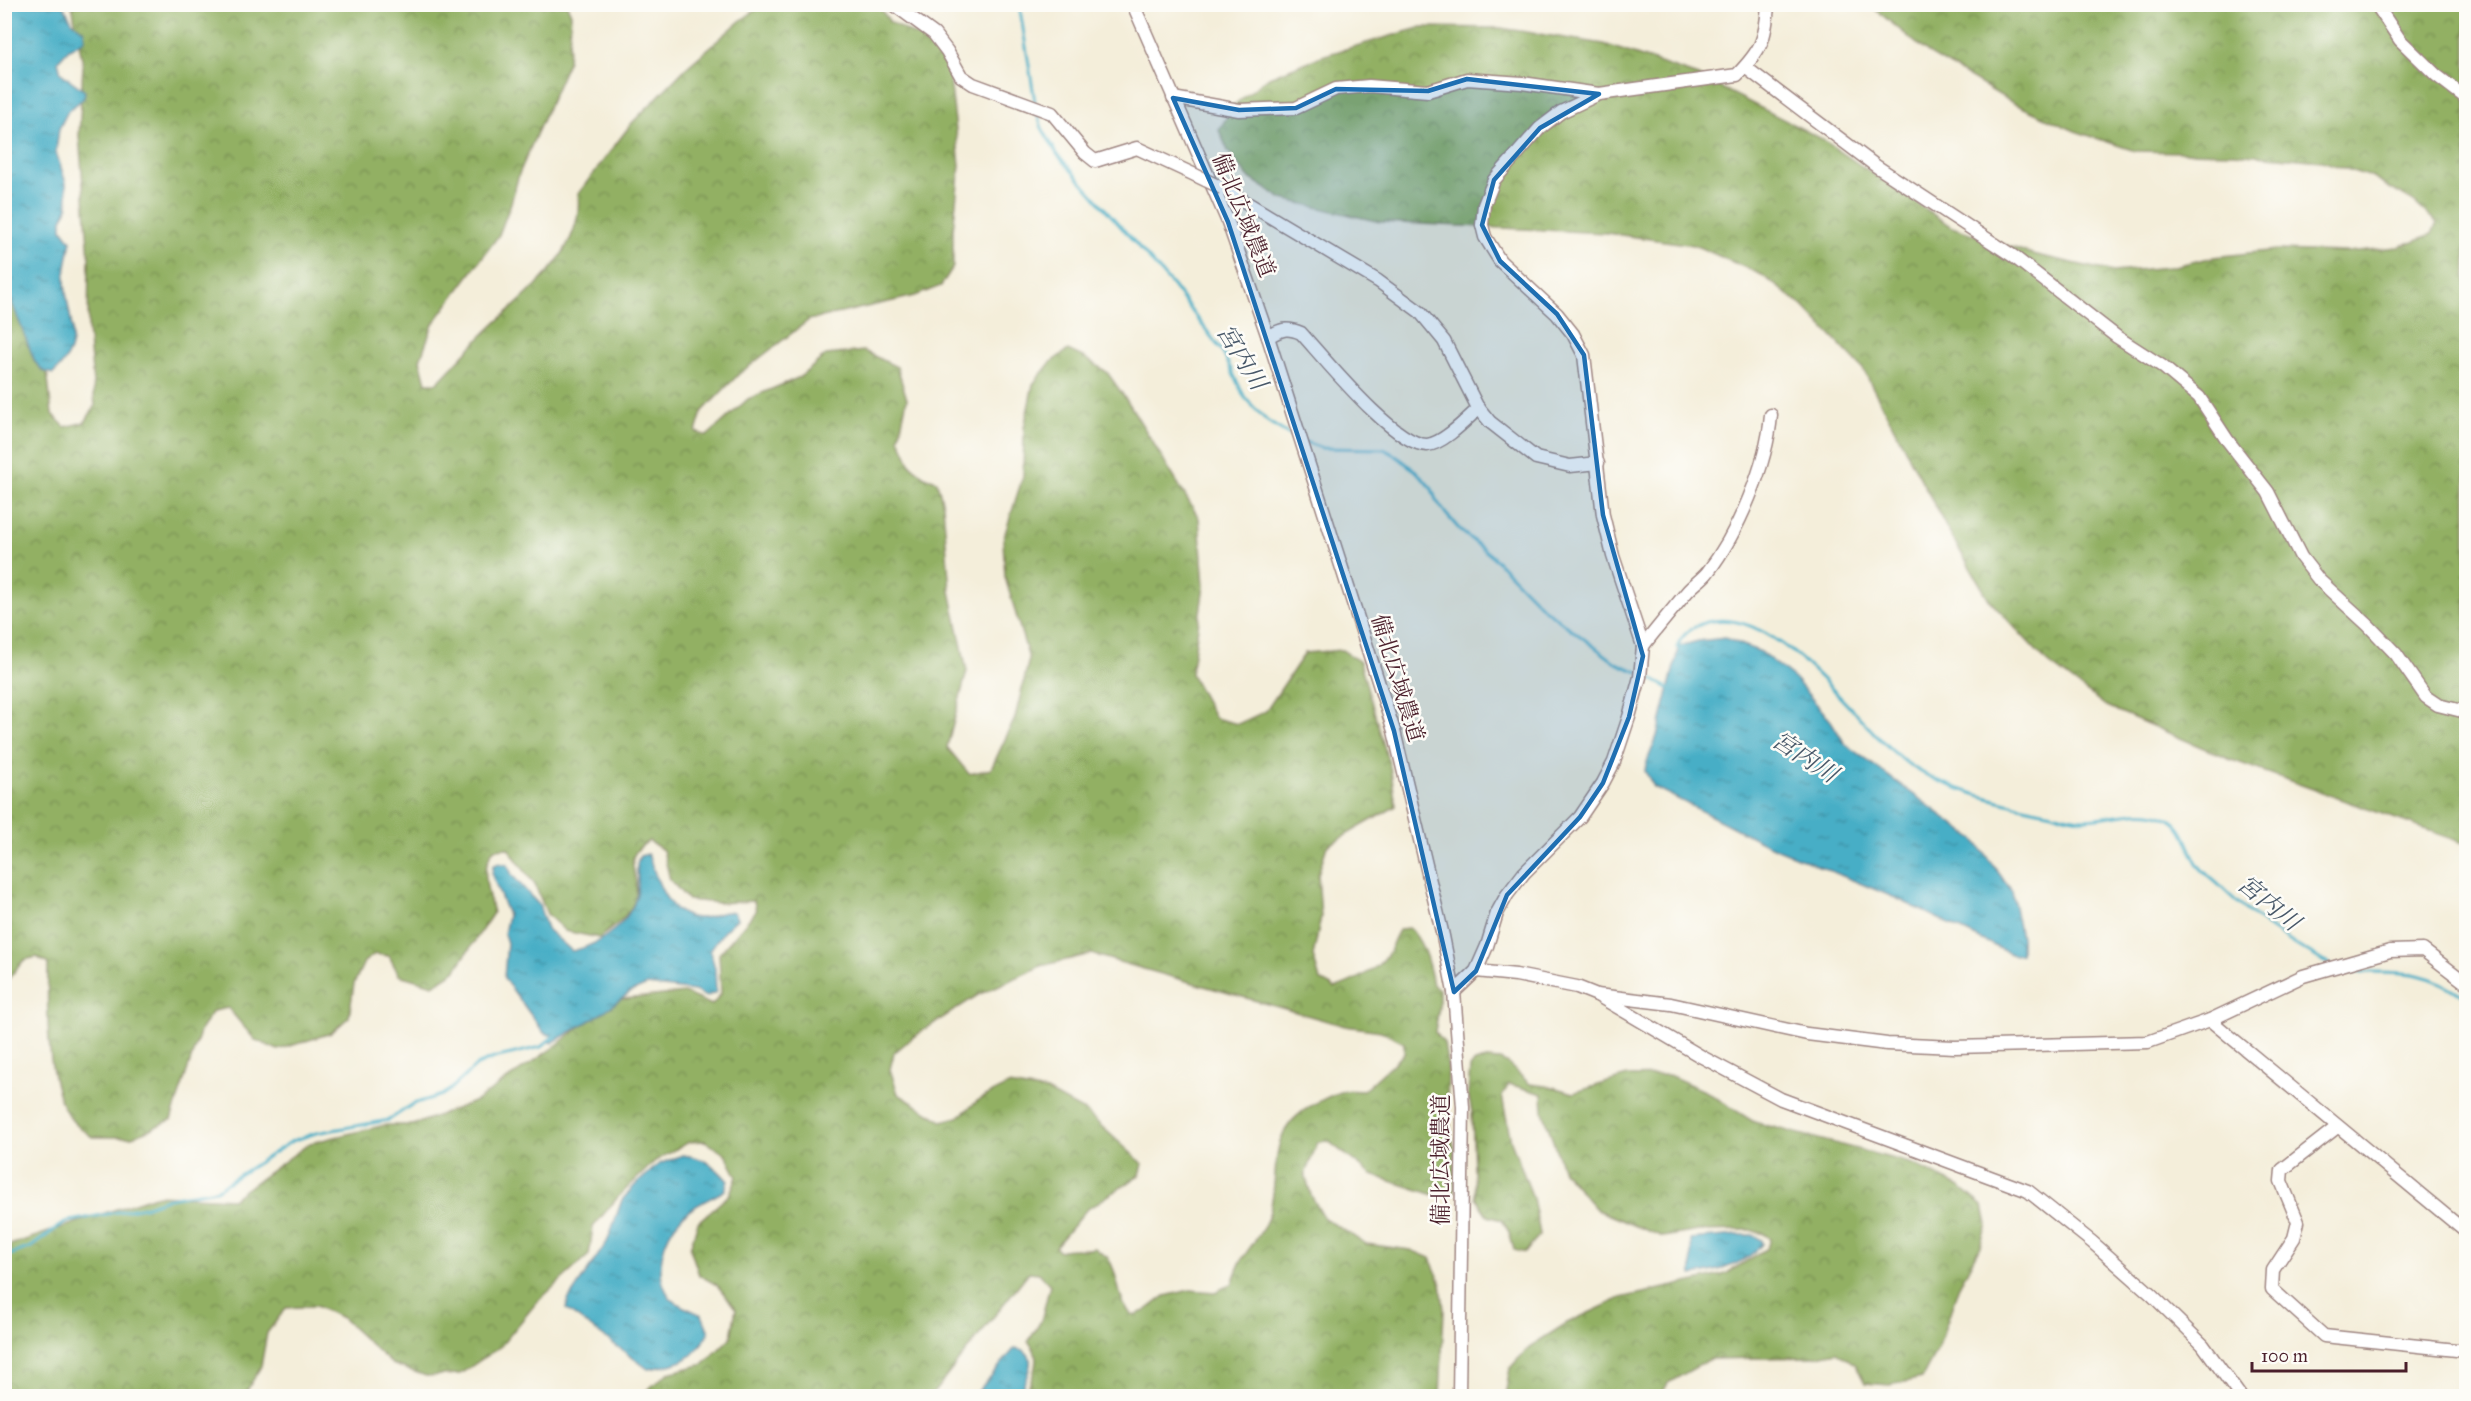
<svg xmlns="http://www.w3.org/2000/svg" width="2471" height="1401" font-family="'IM FELL Great Primer','Noto Serif JP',serif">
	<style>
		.forest { fill: url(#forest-crowns); stroke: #6e6847; stroke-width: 1.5; fill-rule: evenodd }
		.water { fill: url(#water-ripples); stroke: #486678; stroke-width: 1.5 }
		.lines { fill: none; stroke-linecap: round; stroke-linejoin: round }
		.stream { stroke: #46aec6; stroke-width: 3 }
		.minor-casing { stroke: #9f8682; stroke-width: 15 }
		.minor { stroke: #fff; stroke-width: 12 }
		.minor-bridge-casing { stroke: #9f8682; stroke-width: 15; stroke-linecap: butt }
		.minor-bridge { stroke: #fff; stroke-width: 12 }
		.marked { fill: #1f6fb2; fill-opacity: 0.2; stroke: #1f6fb2; stroke-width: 4.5; stroke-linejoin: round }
		.labels { text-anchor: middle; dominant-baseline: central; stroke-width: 5; stroke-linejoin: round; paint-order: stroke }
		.street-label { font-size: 22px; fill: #4a1f2b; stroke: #fdfcf7 }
		.water-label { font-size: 24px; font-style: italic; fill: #485869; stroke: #fdfcf7 }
	</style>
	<defs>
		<pattern id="forest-crowns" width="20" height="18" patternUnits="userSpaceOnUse" patternTransform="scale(1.5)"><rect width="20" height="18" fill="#92b063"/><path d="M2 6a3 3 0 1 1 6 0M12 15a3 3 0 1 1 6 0" fill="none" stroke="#798f52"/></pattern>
		<pattern id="water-ripples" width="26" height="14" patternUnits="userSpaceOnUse" patternTransform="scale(1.5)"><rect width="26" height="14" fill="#46aec6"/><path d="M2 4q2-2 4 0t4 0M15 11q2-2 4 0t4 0" fill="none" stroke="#3c8da1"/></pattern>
	</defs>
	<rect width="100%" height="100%" fill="#fdfcf7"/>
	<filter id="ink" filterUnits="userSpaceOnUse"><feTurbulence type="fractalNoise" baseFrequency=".0167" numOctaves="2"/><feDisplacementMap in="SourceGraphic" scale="12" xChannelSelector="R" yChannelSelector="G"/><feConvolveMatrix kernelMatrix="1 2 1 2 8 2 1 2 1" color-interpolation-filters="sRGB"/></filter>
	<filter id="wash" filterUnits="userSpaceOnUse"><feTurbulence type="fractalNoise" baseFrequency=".008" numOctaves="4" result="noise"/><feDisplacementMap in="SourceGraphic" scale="24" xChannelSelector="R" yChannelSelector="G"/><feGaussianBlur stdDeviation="1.35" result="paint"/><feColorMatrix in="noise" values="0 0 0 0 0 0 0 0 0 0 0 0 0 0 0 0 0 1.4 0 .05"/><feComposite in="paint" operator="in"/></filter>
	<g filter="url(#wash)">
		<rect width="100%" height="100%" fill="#f4eeda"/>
		<g class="forest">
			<path d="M72,5h495l4,9 -3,48 -49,112 -8,29 -12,32 -66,89 -13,36 6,23h11c17,-17 33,-36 51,-53 37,-35 97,-78 90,-136l53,-70 55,-56 54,-47 23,-16h115l12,17 40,21 19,27 11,95 -7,65v37l-12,19 -26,10 -106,24 -70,54 -37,38 -6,20 11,4 41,-37 52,-22 26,-22 38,-4 33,16 10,32 -8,39 12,27 14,12 12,4 6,24 7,86 17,80 -20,76 22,27 22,-5 24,-51 14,-59 -24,-82 -2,-37 20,-64 1,-48 9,-44 18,-22 17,-12 17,8 22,14 23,33 69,113 5,68 -13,88 24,44 23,6 28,-13 39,-58 37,-3 18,12 31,109 5,35 -69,40 -9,28 3,43 -8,39 7,24 15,8c19,-7 46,-19 55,-38 3,-8 5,-14 10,-21l9,-1c15,13 21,39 24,57l6,4v18l-4,25 9,11 4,25 -1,40 8,45 -1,39 -20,3 -62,-20 -44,-34 -10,1 -13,32 6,21 13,23 42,26 45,6 19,8 11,25 3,27 -4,86h-417c9,-15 21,-41 5,-54l13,-21 9,-36 -11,-12 -10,-1 -98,124h-291l28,-23 36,-9 27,-27 5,-28 -19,-24 -18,-10 -9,-27 8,-26 31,-27 8,-18 -11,-22 -21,-14 -16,1 -34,19 -37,36 -25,30 -4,28 -52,47 -36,44 -41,28 -34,2 -34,-12 -50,-46 -26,-12 -30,2 -19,25 -6,33 -17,30h-83l-4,-5h-17l-5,5h-130l-1,-146 6,-5 148,-50 74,4 78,-56 75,-18h28l63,-24 78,-54 60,-47 70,-7 28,12 9,-11 -2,-40 37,-43 -2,-10 -35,2 -31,-3 -18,-20 -7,-30 -14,-9c-30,17 -9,30 -13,54 -2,18 -24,33 -37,43l-34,-7 -18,-17 -12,-29 -27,-37 -14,1c-15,20 -6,42 -1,64l-38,58 -22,14 -34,-10 -10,-19 -14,-2 -11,8 -10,22 -5,33 -18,16 -53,17 -23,-10 -27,-32 -15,3 -12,18 -30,91 -39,17h-40c-7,-6 -16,-11 -21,-18 -26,-31 -24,-116 -23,-155l-11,-7 -13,3 -19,23 -1,-709 42,88 6,52 13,13 20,-5 10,-16 -7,-78 1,-71 -10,-121 4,-71zM1091,954l254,72 36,5 23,12v11l-41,37c-22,-2 -25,1 -43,10 -55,27 -39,61 -50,110 -5,19 -17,31 -27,47 -5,8 -8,17 -11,26l-17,8 -25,-2 -25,6 -20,15 -12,4c-18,-13 -12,-40 -26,-58 -3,-3 -9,-6 -12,-9 -13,3 -23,-1 -35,3l-5,-4 31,-37 54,-35 3,-11 -57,-52 -39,-21 -39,-6 -28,14 -22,18 -16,4 -44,-27 -8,-25 4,-16 19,-16 65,-42 63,-29z"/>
			<polygon points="1870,5 2466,5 2466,844 2229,759 2106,706 2046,661 1990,601 1947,529 1863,369 1803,306 1762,275 1694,245 1606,233 1380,222 1282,199 1248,177 1228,151 1219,130 1234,105 1269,77 1325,55 1422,27 1500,28 1604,44 1698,76 1820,138 1952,227 2032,254 2113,272 2170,267 2214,257 2276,250 2347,252 2398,247 2432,234 2437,223 2414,202 2371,177 2322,161 2234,153 2135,151 2075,131 2013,103 1928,53"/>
			<polygon points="1486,1059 1500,1060 1508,1064 1530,1084 1553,1087 1573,1093 1627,1076 1669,1075 1707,1092 1754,1122 1913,1164 1960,1187 1983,1206 1987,1225 1980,1246 1958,1288 1939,1346 1922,1378 1890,1385 1865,1383 1856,1365 1837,1352 1813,1357 1710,1359 1668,1383 1661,1396 1505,1396 1510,1368 1529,1347 1567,1323 1621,1298 1726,1274 1767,1248 1770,1239 1764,1234 1750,1230 1698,1231 1663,1237 1597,1210 1563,1171 1543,1111 1542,1094 1509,1084 1502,1096 1511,1141 1533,1198 1540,1234 1525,1253 1514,1250 1509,1232 1502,1220 1488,1216 1475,1198 1472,1112 1468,1094 1470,1067 1475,1062"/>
		</g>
		<g class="water">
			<path d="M4,5h59l9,16 12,10 1,9 -16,9 -11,12 3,12 24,18 -1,7 -16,13 -9,18 -3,23 10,31 2,24 -6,13v9l9,12c-2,12 -6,25 -6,37 0,38 23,65 -12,96l-10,-3 -8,-9 -30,-77z"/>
			<polygon points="1725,638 1761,652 1795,679 1831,721 1845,744 1974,839 2012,891 2021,938 2021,954 2013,955 1898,899 1766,844 1654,787 1645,771 1646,764 1657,736 1679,646 1698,641"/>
			<path d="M648,854c9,25 19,66 54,64 11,-1 19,-8 32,-6l3,7 -13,12 -14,19 5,18 1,24 -10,5 -11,-6 -48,-6 -16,7 -32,23 -47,28 -4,-2 6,-5 -10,-3 -40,-55 3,-35 -3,-9 4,-19 -16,-40 1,-9 5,-3 10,2 4,10 27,30 8,24 25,22c29,-6 64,-32 66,-64 1,-11 -4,-22 2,-31z"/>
			<path d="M683,1155c22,3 30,9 45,26l-3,9c-14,9 -34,16 -44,28 -18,19 -28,54 -12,78 7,9 22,14 33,19l7,17c-17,31 -28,31 -61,37l-82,-60 2,-9 39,-58 15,-42 13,-15 24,-21z"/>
			<path d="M1738,1235h16l7,5 1,4c-17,21 -44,28 -70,31l-1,-36z"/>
			<path d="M1015,1348c28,4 10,31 4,47l-45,1z"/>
		</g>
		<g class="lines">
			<g class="stream">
				<polyline points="1019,4 1035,102"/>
				<polyline points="1037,112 1042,128 1057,154 1173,286 1222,351 1245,398 1267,421 1296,439"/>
				<polyline points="1305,442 1322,448 1384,449 1395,455 1417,472 1432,489 1436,500 1446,514 1460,530 1493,557 1543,608 1616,663 1638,672"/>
				<path d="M1679,649l-2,-2c5,-14 17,-21 30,-25 74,-18 149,106 204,144 38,25 97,38 141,47 10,2 21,6 31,6 27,0 60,-14 85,-1 19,9 20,33 31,48 6,8 16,15 23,22 34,33 66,54 107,76"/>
				<polyline points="1644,675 1672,690"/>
				<path d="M2340,970l9,2c49,1 75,-5 117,26"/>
				<polyline points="4,1257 31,1247 65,1222 144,1207 169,1198 216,1190 292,1141 316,1133 389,1120 413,1104 442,1095 451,1089 477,1065 494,1058 541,1047 556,1034"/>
			</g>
		</g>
	</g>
	<g filter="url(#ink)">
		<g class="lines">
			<g class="minor-casing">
				<g id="minor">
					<polyline points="893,4 934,34 947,51 961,76 973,84 1052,113 1085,153 1095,161 1137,148 1195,175"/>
					<polyline points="1133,4 1228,222 1268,337 1394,731 1443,936 1454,992 1463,1107 1459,1396"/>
					<polyline points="2376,4 2400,40 2436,75 2466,98"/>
					<polyline points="1745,67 1876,166 2013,256 2117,337 2162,366 2199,397 2228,441 2268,492 2301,557 2319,580 2368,625 2396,654 2426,697 2438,705 2466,712"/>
					<path d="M1173,98l66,12 57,-2 40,-19 33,-3 59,5 39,-12 55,4 77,11 138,-19c24,-25 29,-35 31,-71"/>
					<polyline points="1222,188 1378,281 1420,312 1444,341 1477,406 1490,422 1536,458 1570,466 1598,463"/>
					<path d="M1268,337c13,-8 19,-10 33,-4 23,25 93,112 126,112 16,-1 40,-26 52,-37"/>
					<path d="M1643,646c14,-18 29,-36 44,-54 6,-7 14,-12 20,-19 31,-40 60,-108 64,-158"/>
					<polyline points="1476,971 1516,975 1577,987 1597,995 1702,1057 1781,1099 2028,1191 2092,1242 2152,1295 2203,1345 2240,1396"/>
					<polyline points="1454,992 1476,971 1487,946 1497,913 1507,895 1524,873 1580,817 1603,783 1614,762 1629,717 1640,677 1643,646 1613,556 1603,515 1584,355 1573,334 1557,314 1500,261 1485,237 1482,225 1484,205 1494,180 1540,128 1561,112 1599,94"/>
					<polyline points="1597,995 1671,1004 1807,1034 1887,1044 1955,1047 2148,1042 2210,1020 2303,976 2390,951 2423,950 2466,983"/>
					<polyline points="2210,1020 2466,1232"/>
					<polyline points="2337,1127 2282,1170 2281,1181 2298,1222 2294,1238 2273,1270 2272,1289 2324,1336 2466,1351"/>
				</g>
			</g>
			<use href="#minor" class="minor"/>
			<g class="minor-bridge-casing">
				<polyline id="minor-bridge" points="1195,175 1222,188"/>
			</g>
			<use href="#minor-bridge" class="minor-bridge"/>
		</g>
	</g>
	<path class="marked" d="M1467,79l132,15 -59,34 -46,52 -12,45 18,36 57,53 27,41 19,160 40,141 -14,61 -26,66 -23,34 -73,78 -31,76 -22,21 -60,-261 -166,-509 -55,-124 66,12 57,-2 40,-19 92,2z"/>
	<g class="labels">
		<g class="street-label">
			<text transform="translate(1244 215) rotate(68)">備北広域農道</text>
			<text transform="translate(1398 678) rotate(73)">備北広域農道</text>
			<text transform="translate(1440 1160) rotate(-90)">備北広域農道</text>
		</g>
		<g class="water-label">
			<text transform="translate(1242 357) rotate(58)">宮内川</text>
			<text transform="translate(1805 757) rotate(33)">宮内川</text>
			<text transform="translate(2269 903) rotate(39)">宮内川</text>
		</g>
	</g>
	<rect width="2471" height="1401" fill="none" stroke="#fdfcf7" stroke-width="24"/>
	<path d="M2252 1362v9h154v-9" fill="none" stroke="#4a1f2b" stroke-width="3"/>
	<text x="2261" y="1362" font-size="18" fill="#4a1f2b" stroke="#fdfcf7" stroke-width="4.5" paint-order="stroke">100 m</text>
</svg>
